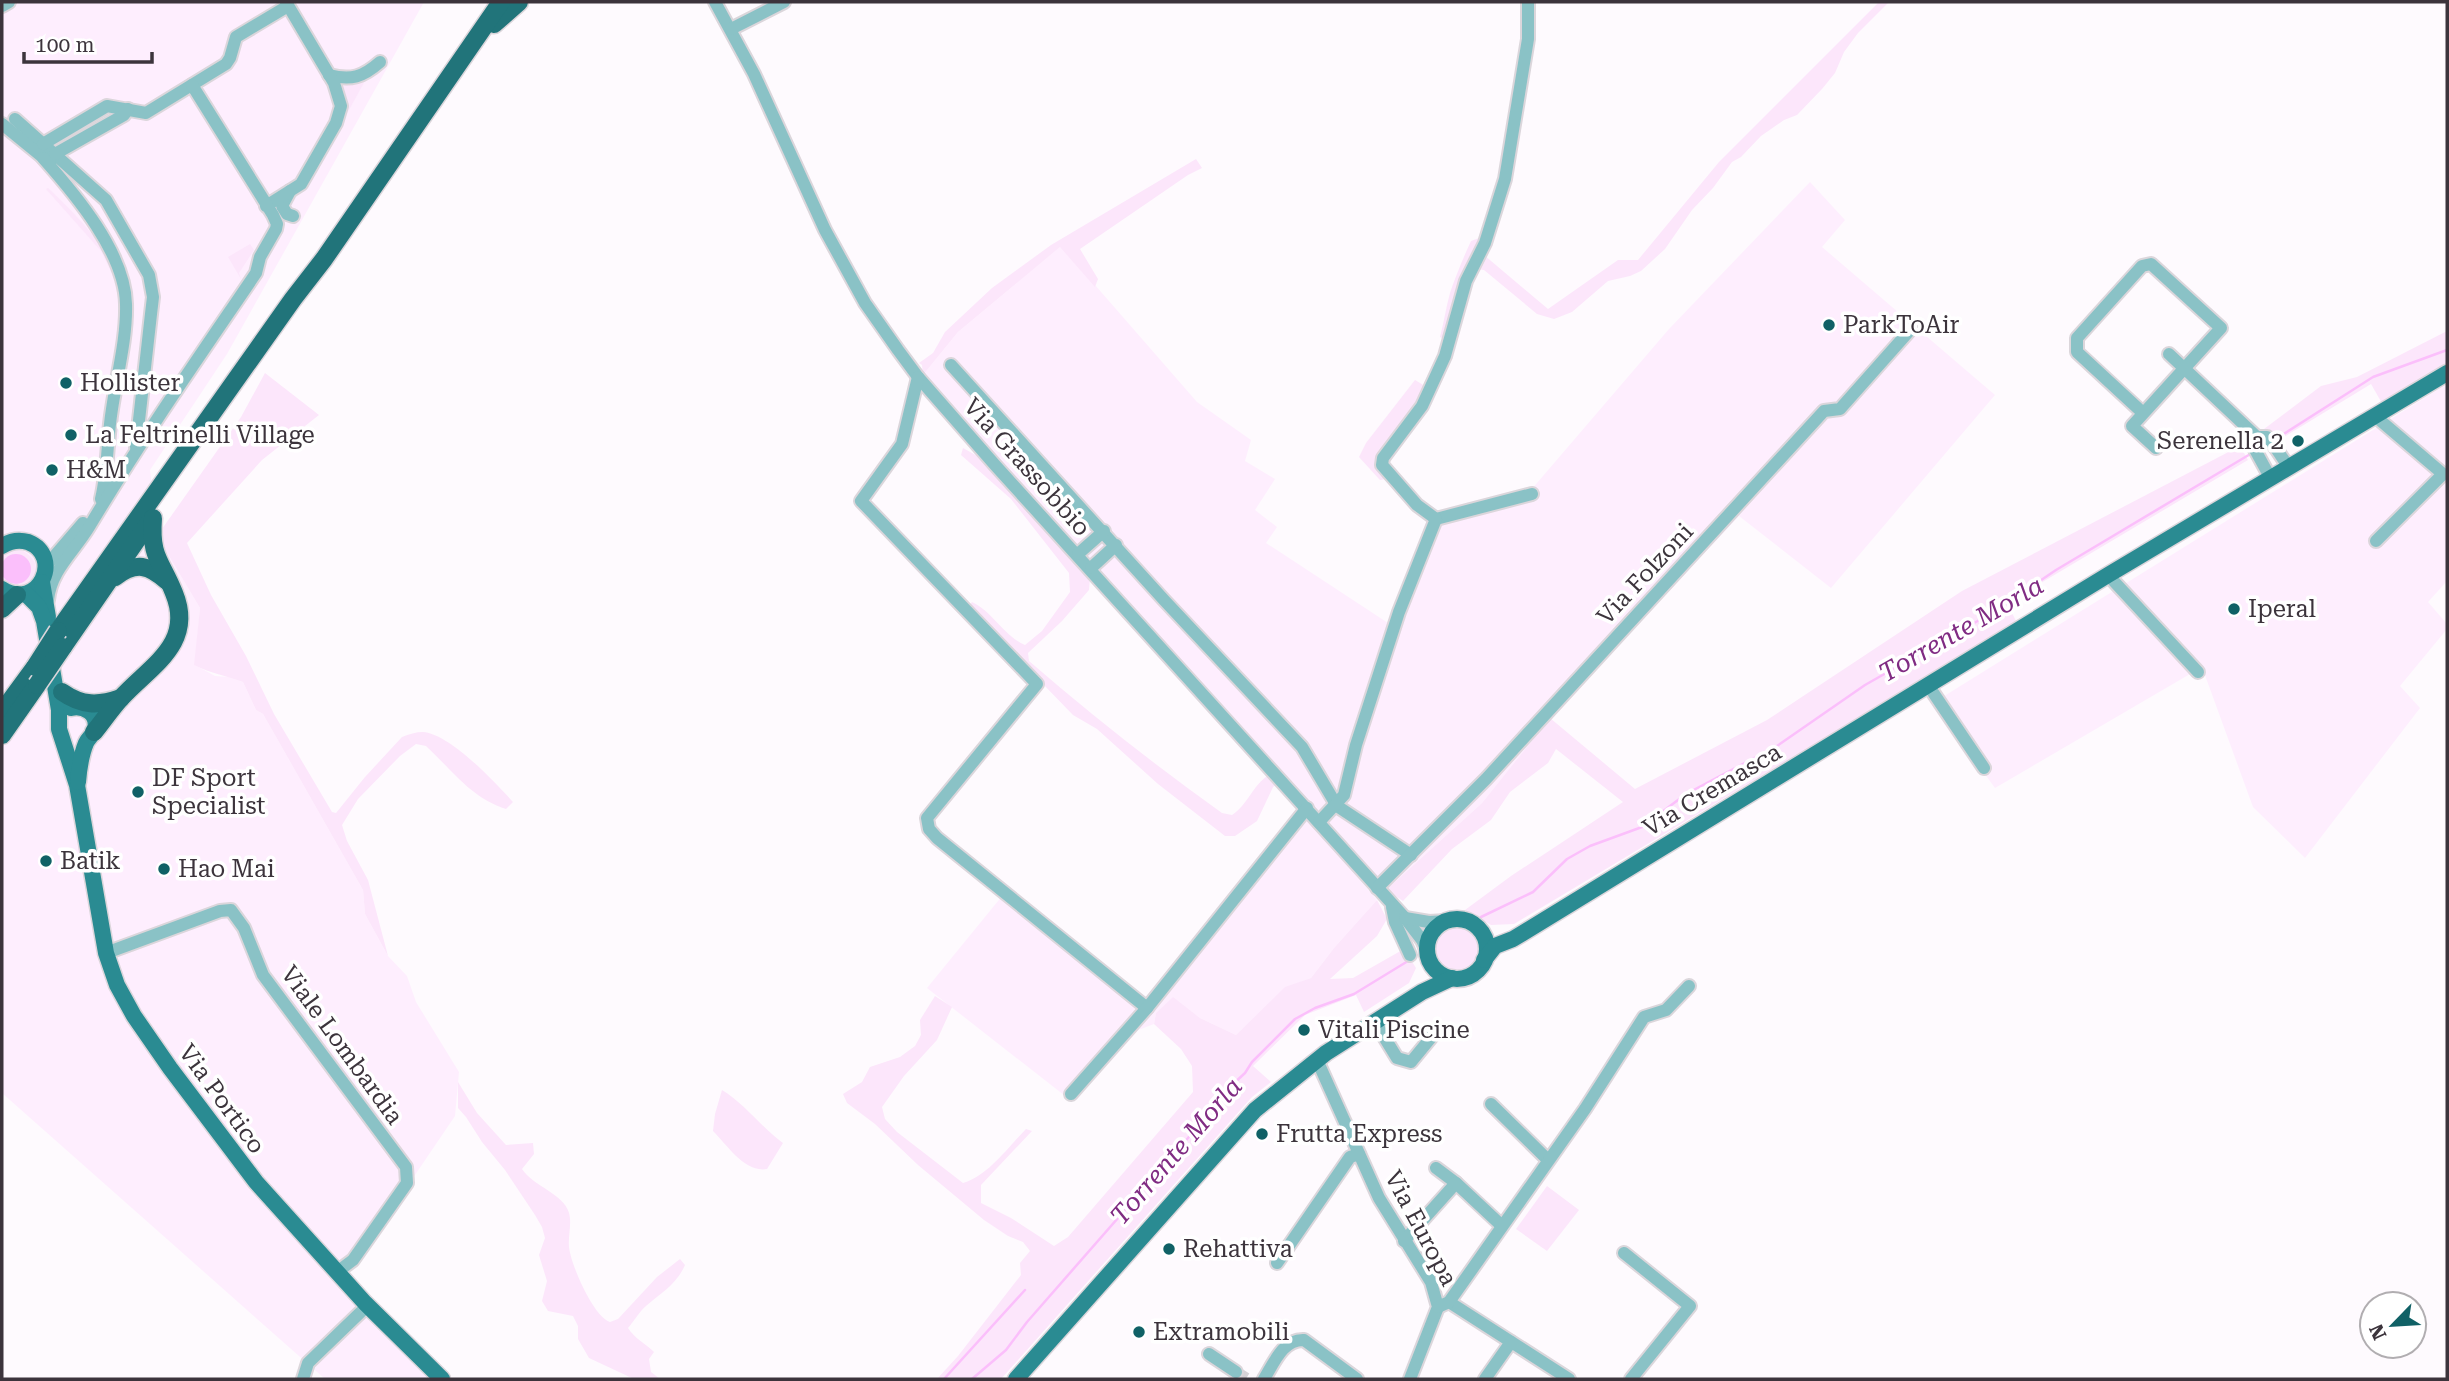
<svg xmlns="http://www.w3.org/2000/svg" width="2449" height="1381" font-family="'Roboto Serif',serif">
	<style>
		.built { fill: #feeefe }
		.green { fill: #fce6fb }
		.water { fill: #fbbffb }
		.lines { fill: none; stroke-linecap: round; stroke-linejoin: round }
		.stream { stroke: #fbbffb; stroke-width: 2.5 }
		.minor-tunnel { stroke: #d7d2d7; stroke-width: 12; stroke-dasharray: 12 6; stroke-linecap: butt }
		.minor-casing { stroke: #dbd6db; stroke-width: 16 }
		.major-casing { stroke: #dbd6db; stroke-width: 19 }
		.highway-casing { stroke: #dbd6db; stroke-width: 21 }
		.minor { stroke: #8ac2c6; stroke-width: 12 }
		.major { stroke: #2a8b92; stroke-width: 16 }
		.highway { stroke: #21747a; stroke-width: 18 }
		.highway-bridge-casing { stroke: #dbd6db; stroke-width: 21; stroke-linecap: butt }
		.highway-bridge { stroke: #21747a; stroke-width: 18 }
		.poi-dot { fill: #106166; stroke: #fff; stroke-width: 2.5 }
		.labels { text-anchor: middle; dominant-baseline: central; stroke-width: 7; stroke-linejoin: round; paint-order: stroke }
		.poi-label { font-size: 24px; fill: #3c343c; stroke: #fff; text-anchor: start }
		.street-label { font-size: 24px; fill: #3c343c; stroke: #fff }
		.water-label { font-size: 26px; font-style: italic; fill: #802c83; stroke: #fff }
	</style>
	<rect width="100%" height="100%" fill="#fefafe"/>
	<g class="built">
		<polygon points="7,2 424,2 227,354 150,470 157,536 200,608 195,665 215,676 229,677 243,682 256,710 263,714 363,890 365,914 388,956 407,976 416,1002 459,1072 455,1116 341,1284 436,1379 325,1379 2,1093 2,5"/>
		<polygon points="1810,182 1845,220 1822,247 1995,395 1831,588 1739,516 1550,718 1482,803 1386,890 1095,569 923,375 958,332 1061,246 1197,402 1251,440 1245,461 1275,479 1255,510 1277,527 1266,543 1388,623 1433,514 1531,490 1669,329"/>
		<polygon points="2447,384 2447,581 2428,602 2447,624 2447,629 2400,686 2420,708 2305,858 2253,807 2202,667 1995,788 1933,703"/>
		<polygon points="1300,810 1377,900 1334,948 1311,978 1285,988 1236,1035 1200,1018 1173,998 1156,1013 1154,1024 1128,1034 1069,1099 927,988 1007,890 1111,974 1147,998 1232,897"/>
	</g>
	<g class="green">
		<path d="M1879,2h10l-31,31 -14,19 -9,21 -13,16 -25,26 -13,5 -23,16 -20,21 -9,5 -19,26 -21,22 -27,39 -24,22 -11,5 -22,5 -36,31 -18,7 -17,-5 -53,-44 -17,-2 -22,72 -5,-3c4,-15 6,-30 10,-44 5,-15 14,-37 21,-52l8,-3 5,17 64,54 70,-49h20l81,-98z"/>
		<polygon points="366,78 366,79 344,119 346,103 338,80"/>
		<polygon points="1196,159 1202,168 1188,175 1080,249 1098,279 1095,287 1060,247 958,332 923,375 922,365 919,363 933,353 945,332 992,288 1051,245"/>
		<path d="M48,188c29,28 61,58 70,98l-17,-35 -55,-62z"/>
		<polygon points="250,244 254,250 239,273 241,279 228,257"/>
		<polygon points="2447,331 2447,365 2383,405 2371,384 2274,443 2264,429 2321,386 2357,377"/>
		<path d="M265,373l54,42 -57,45 -75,83 24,52 35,61 28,58 58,98 4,1 29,-36 37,-40c7,-3 14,-5 21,-5 27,2 72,50 90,70l-7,7c-35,-11 -54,-39 -80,-63l-10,-2 -16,12 -42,43 -16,26 5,16 21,39 20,76 -23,-42 -2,-24 -100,-176 -7,-4 -13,-28c-18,-7 -31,-8 -49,-17l6,-57 -43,-72 84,-119z"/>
		<polygon points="1415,380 1425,386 1417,407 1386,442 1378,462 1387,479 1380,480 1359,457 1366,443"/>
		<polygon points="2240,446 2248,460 2007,603 2017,623 1514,924 1491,925 1465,910 1511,876 1623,802 1556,749 1548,763 1510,792 1491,820 1452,849 1403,901 1386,890 1482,803 1550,718 1635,789 1767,720 1962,591"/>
		<path d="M963,448l18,10 109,120 -1,12 -27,31 -34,32 1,8c62,54 126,104 193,152l10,2c16,-10 21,-31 37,-40l8,9 -4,3 -16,34 -22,15h-10l-67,-52 -61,-55 -24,-14 -105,-108 4,-5c21,10 32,34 53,43l17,-14 28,-39 -1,-19 -58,-74 -50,-44z"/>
		<path d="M15,548c16,3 31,23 15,36 -4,3 -8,4 -12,5l-16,-5v-9l6,7 9,2 -15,-21 1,-10z"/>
		<path d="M1377,900l10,19 -10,17 -47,43 23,-1 51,-29 12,19 -7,15 -45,29 -8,-17 -51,20 -52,51 18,16 -19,15 -251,282h-64l21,-23 63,-81 -1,-12 10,-12 -7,-9 -15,-6 -24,-16 -66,-55 -43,-41 -28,-21 -4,-9 19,-12 8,-15 30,-10 15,-11 6,-11 -1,-15 15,-24 17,11 -15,33 -33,36 -22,31 3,12 12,13 66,51c25,-7 45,-36 63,-54l6,2 -51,54v18l30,15 43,28 14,-9 125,-145 -1,-26 -11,-17 -27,-25 2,-11 17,-16 27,21 36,17 49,-48 26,-9 23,-30z"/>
		<circle cx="1457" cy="949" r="23"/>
		<path d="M458,1082l19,31 29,32 27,-2 1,11 -12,15c11,17 42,25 47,44 3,10 -1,23 0,34 2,18 24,69 41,75l8,-3 39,-42 23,-18 5,6c-8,19 -24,28 -39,41 -6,5 -12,15 -18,22 6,10 18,16 26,24l-5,7 2,13 9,7h-26l-45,-21 -11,-19v-13l-5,-10 -25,-5 -6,-10 5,-20 -8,-26 6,-17 -3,-11 -7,-12 -30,-45 -23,-28 -16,-25 -8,-9z"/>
		<path d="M722,1090c23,14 39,37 61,53l-16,26c-22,4 -39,-23 -54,-38l2,-17z"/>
		<polygon points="1547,1186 1579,1210 1547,1251 1516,1229"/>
	</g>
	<circle class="water" cx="16" cy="569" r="15"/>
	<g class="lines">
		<g class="stream">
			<polyline points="2276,439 2373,377 2447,350"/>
			<polyline points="1481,917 1533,892 1567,859 1590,846 1642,827 1686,794 1777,746 1865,685 1997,610 2056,570 2252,453"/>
			<polyline points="944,1379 1025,1290"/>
			<polyline points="972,1379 1006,1350 1027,1322 1195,1130 1230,1087 1245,1073 1252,1062 1295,1019 1315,1008 1354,994 1408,961"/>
		</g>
		<polyline class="minor-tunnel" points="1236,1372 1247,1379"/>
		<g class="minor-casing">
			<g id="minor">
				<polyline points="715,2 754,74 825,230 865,303 898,350 918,377 995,465 1405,918 1422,940 1427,951"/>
				<polyline points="2,6 9,2"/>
				<polyline points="731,29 784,2"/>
				<path d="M329,75c22,6 34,2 51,-13"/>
				<polyline points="15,119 106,200 149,275 153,297 151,314 136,447"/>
				<polyline points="2,124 50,163"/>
				<polyline points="43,144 107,106 146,113 226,64 230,58 236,37 288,6"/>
				<polyline points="55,154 124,115 128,109"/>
				<path d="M43,158c32,36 82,95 83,146 1,34 -9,71 -14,105 -5,30 -4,61 -11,90"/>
				<polyline points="290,191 282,206 287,214 293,216"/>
				<polyline points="266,206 301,184 336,123 341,106 334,83 286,2"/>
				<polyline points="2169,354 2257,437"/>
				<polyline points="951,365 1164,600 1302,747 1337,806 1411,855"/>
				<polyline points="918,377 902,444 861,501 1037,684 927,818 929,829 937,838 1147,1008"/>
				<polyline points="2143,413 2077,352 2077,338 2142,266 2151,264 2221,328 2132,426 2156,448"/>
				<polyline points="2375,416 2443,474 2376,541"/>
				<path d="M2271,479l-18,-33 4,-9h10c9,9 14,21 23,31"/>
				<polyline points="1436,519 1532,494"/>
				<polyline points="1078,554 1104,531"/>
				<polyline points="46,566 83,523"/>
				<polyline points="1091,568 1116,545"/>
				<polyline points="2108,575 2198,672"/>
				<path d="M48,600c3,-30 26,-48 41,-73 52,-87 110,-170 167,-254l4,-16 16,-28 1,-5 -4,-9 -81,-130"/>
				<polyline points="1928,685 1984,768"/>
				<polyline points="1319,822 1344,795 1356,745 1399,612 1436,519 1417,505 1382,465 1383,458 1422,406 1445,356 1466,281 1485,243 1505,179 1528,39 1528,2"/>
				<polyline points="1377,888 1486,779 1824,411 1840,409 1911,329"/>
				<polyline points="1392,907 1395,922 1410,955"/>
				<polyline points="1405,918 1429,922 1447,921"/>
				<polyline points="106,953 220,911 231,910 244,928 263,975 406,1167 407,1183 353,1260 337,1272"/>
				<polyline points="1375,1022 1397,1058 1411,1062 1434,1034"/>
				<polyline points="1317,1060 1379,1198 1431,1282 1438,1307 1410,1379"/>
				<polyline points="1071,1094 1147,1008 1307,808"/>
				<polyline points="1491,1104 1548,1160"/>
				<polyline points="1436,1168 1456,1183"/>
				<polyline points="1404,1241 1456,1183 1502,1226"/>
				<polyline points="1624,1253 1690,1306 1631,1379"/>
				<polyline points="1277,1263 1350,1157 1359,1154"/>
				<polyline points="1449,1302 1569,1379"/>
				<polyline points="1438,1307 1449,1302 1585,1109 1644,1017 1666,1010 1689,986"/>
				<polyline points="1209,1354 1236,1372"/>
				<polyline points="303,1379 308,1363 366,1307 365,1303"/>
				<path d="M1264,1379c10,-16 19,-40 40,-39l53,39"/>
				<polyline points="1485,1379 1511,1342"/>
			</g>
		</g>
		<g class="major-casing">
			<g id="major">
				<path d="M2,546c8,-5 16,-7 26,-4 36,14 11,70 -26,47"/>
				<polyline points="42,582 48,617"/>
				<polyline points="26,594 39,607 44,621 59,710 59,729 77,785 106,953 117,985 134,1016 170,1068 256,1182 365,1303 442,1379"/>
				<path d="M71,708c13,-3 28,6 24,21 -2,7 -7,9 -9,14 -5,12 -7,27 -8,39"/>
				<circle cx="1457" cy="949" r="30"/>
				<polyline points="1484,960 1495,946 1513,939 2108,575 2447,373"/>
				<polyline points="1016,1379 1255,1110 1326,1053 1422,992 1452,978"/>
			</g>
		</g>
		<g class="highway-casing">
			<g id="highway">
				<polyline points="494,24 519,2"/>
				<path d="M115,577c21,-16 34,-12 52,4"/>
				<polyline points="2,609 17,595"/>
				<polyline points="58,631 293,299 324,259 501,2"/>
				<polyline points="63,647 150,521"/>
				<path d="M62,692c20,14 36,14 59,6"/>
				<polyline points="2,712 35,667"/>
				<path d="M94,732c9,-11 17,-23 27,-34 29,-32 74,-54 53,-105 -13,-33 -24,-35 -21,-75"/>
				<polyline points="2,735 37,685"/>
			</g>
		</g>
		<use href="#minor" class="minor"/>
		<use href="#major" class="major"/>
		<use href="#highway" class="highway"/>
		<g class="highway-bridge-casing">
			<g id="highway-bridge">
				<polyline points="35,667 58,631"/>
				<polyline points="37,685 63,647"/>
			</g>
		</g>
		<use href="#highway-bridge" class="highway-bridge"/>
	</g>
	<g class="poi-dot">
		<circle cx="1829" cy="325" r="7"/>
		<circle cx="66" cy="383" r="7"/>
		<circle cx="71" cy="435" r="7"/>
		<circle cx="2298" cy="441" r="7"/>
		<circle cx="52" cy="470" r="7"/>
		<circle cx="2234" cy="609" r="7"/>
		<circle cx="138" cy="792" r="7"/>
		<circle cx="46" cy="861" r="7"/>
		<circle cx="164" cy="869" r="7"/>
		<circle cx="1304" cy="1030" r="7"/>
		<circle cx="1262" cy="1134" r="7"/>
		<circle cx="1169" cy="1249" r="7"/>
		<circle cx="1139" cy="1332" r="7"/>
	</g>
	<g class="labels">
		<g class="poi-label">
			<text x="1843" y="325">ParkToAir</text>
			<text x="80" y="383">Hollister</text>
			<text x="85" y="435">La Feltrinelli Village</text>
			<text x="2284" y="441" text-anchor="end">Serenella 2</text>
			<text x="66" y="470">H&amp;M</text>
			<text x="2248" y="609">Iperal</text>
			<text x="152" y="778">DF Sport<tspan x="152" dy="28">Specialist</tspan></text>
			<text x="60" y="861">Batik</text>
			<text x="178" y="869">Hao Mai</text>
			<text x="1318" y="1030">Vitali Piscine</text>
			<text x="1276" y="1134">Frutta Express</text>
			<text x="1183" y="1249">Rehattiva</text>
			<text x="1153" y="1332">Extramobili</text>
		</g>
		<g class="street-label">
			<text transform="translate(1027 467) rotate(48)">Via Grassobbio</text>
			<text transform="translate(1645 574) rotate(-47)">Via Folzoni</text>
			<text transform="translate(1712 790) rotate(-31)">Via Cremasca</text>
			<text transform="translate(342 1045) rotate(54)">Viale Lombardia</text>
			<text transform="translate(222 1099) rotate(54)">Via Portico</text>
			<text transform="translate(1421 1228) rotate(62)">Via Europa</text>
		</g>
		<g class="water-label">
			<text transform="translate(1961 629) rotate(-30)">Torrente Morla</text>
			<text transform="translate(1176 1151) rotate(-49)">Torrente Morla</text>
		</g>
	</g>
	<rect width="2449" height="1381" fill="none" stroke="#3c343c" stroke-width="7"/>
	<g transform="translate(2393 1325) rotate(245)"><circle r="33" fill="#ffffff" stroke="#b1aeb1" stroke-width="2"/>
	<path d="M0-5L12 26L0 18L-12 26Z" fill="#106166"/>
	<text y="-10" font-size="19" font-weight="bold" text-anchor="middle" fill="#3c343c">N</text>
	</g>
	<path d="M24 52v10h128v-10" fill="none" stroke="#3c343c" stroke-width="3.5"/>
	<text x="35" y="52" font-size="21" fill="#3c343c" stroke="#ffffff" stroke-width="5" paint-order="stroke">100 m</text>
</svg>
